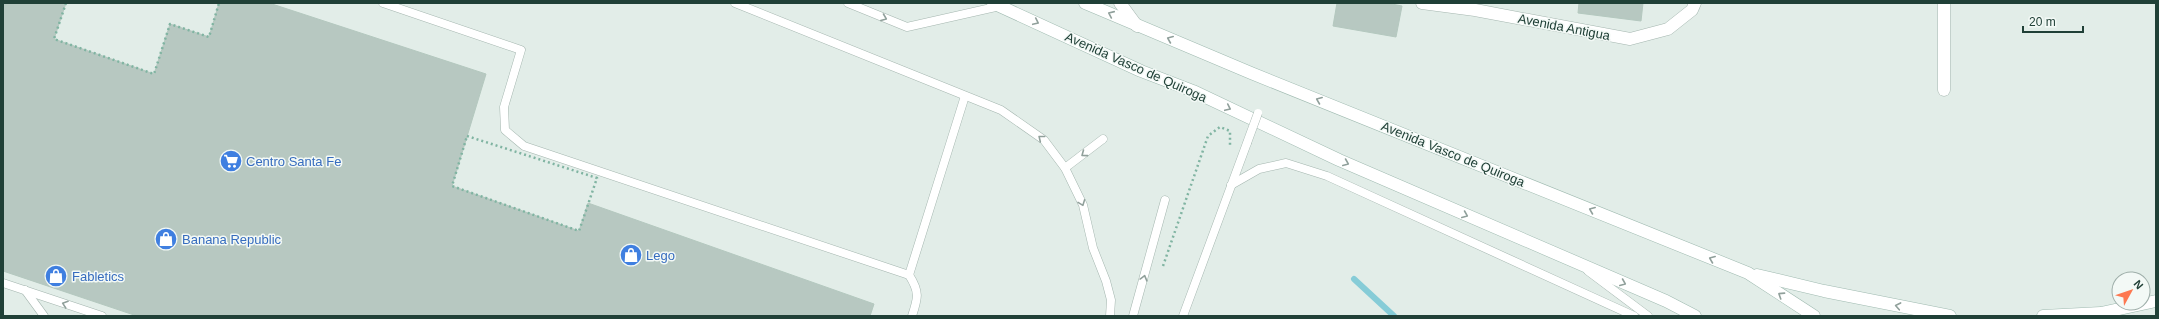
<svg xmlns="http://www.w3.org/2000/svg" width="2159" height="319" font-family="Arial,sans-serif">
	<style>
		.lines { fill: none; stroke-linecap: round; stroke-linejoin: round }
		.stream { stroke: #86ccd7; stroke-width: 6 }
		.building { fill: #b7c8c1; stroke: #b4c8bf }
		.service-casing { stroke: #a4b6af; stroke-width: 9 }
		.minor-casing { stroke: #a4b6af; stroke-width: 13 }
		.secondary-casing { stroke: #9fbab0; stroke-width: 13 }
		.path { stroke: #80b4a2; stroke-width: 2.5; stroke-dasharray: 2 3; stroke-linecap: butt }
		.service { stroke: #fff; stroke-width: 8 }
		.minor { stroke: #fff; stroke-width: 12 }
		.secondary { stroke: #fff; stroke-width: 12 }
		.service-bridge-casing { stroke: #a4b6af; stroke-width: 9; stroke-linecap: butt }
		.service-bridge { stroke: #fff; stroke-width: 8 }
		.oneway { stroke: #90a09b }
		.labels { text-anchor: middle; dominant-baseline: central; stroke-width: 3; stroke-linejoin: round; paint-order: stroke }
		.street-label { font-size: 13px; fill: #204037; stroke: #f3f9f6 }
		.shop-label { font-size: 13px; fill: #366cbe; stroke: #f3f9f6; text-anchor: start }
	</style>
	<rect width="100%" height="100%" fill="#e2ede8"/>
	<g class="lines">
		<polyline class="stream" points="1354,279 1394,316"/>
	</g>
	<g class="building">
		<polygon points="3,3 66,3 54,39 154,74 170,24 209,37 219,3 269,3 486,74 452,186 579,231 588,203 874,304 870,316 137,316 3,271"/>
		<polygon points="1337,3 1387,3 1402,6 1396,37 1333,26"/>
		<polygon points="1579,3 1643,3 1641,21 1578,13"/>
	</g>
	<g class="lines">
		<g class="service-casing">
			<g id="service">
				<path d="M383,3l138,47 -17,57 1,23 19,16 385,129c11,17 9,23 3,41"/>
				<polyline points="735,3 1001,110 1044,140 1065,168 1083,205 1093,248 1106,281 1111,300 1110,316"/>
				<polyline points="848,3 907,27 1000,6"/>
				<polyline points="1065,168 1103,139"/>
				<polyline points="1231,185 1259,169 1286,163 1327,176 1634,316"/>
				<polyline points="1588,271 1648,316"/>
				<polyline points="909,275 965,96"/>
				<polyline points="3,283 102,316"/>
				<polyline points="25,290 44,316"/>
				<polyline points="1133,316 1165,200"/>
				<polyline points="1183,316 1247,143"/>
			</g>
		</g>
		<g class="minor-casing">
			<g id="minor">
				<polyline points="1120,3 1137,26"/>
				<polyline points="1422,3 1475,10 1630,39 1668,29 1692,10 1695,3"/>
				<polyline points="1944,3 1944,90"/>
			</g>
		</g>
		<g class="secondary-casing">
			<g id="secondary">
				<polyline points="993,3 1141,71 1193,91 1339,160 1666,301 1695,316"/>
				<polyline points="1085,3 1251,73 1748,273 1814,316"/>
				<polyline points="1757,275 1824,291 1950,316"/>
				<polyline points="2043,316 2101,313 2156,301"/>
			</g>
		</g>
		<g class="path">
			<polyline points="66,3 54,39 154,74 170,24 209,37 219,3"/>
			<polygon points="467,136 597,178 579,231 452,186"/>
			<polyline points="1163,266 1208,136 1220,127 1230,131 1230,145"/>
		</g>
		<use href="#service" class="service"/>
		<use href="#minor" class="minor"/>
		<use href="#secondary" class="secondary"/>
		<g class="service-bridge-casing">
			<polyline id="service-bridge" points="1247,143 1258,113"/>
		</g>
		<use href="#service-bridge" class="service-bridge"/>
	</g>
	<defs><path id="oneway-chevron" d="M-2-3.5L2.5 0L-2 3.5" fill="none" stroke-width="1.6" stroke-linecap="round" stroke-linejoin="round"/></defs>
	<g class="oneway">
		<use href="#oneway-chevron" transform="translate(1111 14) rotate(-156)"/>
		<use href="#oneway-chevron" transform="translate(884 18) rotate(22)"/>
		<use href="#oneway-chevron" transform="translate(1036 22) rotate(25)"/>
		<use href="#oneway-chevron" transform="translate(1170 39) rotate(-157)"/>
		<use href="#oneway-chevron" transform="translate(1319 100) rotate(-158)"/>
		<use href="#oneway-chevron" transform="translate(1228 108) rotate(25)"/>
		<use href="#oneway-chevron" transform="translate(1041 138) rotate(-141)"/>
		<use href="#oneway-chevron" transform="translate(1084 154) rotate(143)"/>
		<use href="#oneway-chevron" transform="translate(1346 163) rotate(23)"/>
		<use href="#oneway-chevron" transform="translate(1082 203) rotate(69)"/>
		<use href="#oneway-chevron" transform="translate(1592 210) rotate(-158)"/>
		<use href="#oneway-chevron" transform="translate(1465 215) rotate(23)"/>
		<use href="#oneway-chevron" transform="translate(1712 259) rotate(-158)"/>
		<use href="#oneway-chevron" transform="translate(1144 278) rotate(-75)"/>
		<use href="#oneway-chevron" transform="translate(1623 283) rotate(23)"/>
		<use href="#oneway-chevron" transform="translate(1781 295) rotate(-147)"/>
		<use href="#oneway-chevron" transform="translate(65 304) rotate(-161)"/>
		<use href="#oneway-chevron" transform="translate(1898 306) rotate(-169)"/>
	</g>
	<defs>
		<g id="supermarket-disc" transform="scale(1.15)"><circle r="9.5" fill="#3f7fe0" stroke="#f3f9f6"/><path d="M-6-5.5h2.5l.6 2H6L4.5 2H-2.5L-4.4-4H-6ZM-1.5 3.2a1.3 1.3 0 1 0 .1 0ZM3 3.2a1.3 1.3 0 1 0 .1 0Z" fill="#fff"/></g>
		<g id="shop-disc" transform="scale(1.15)"><circle r="9.5" fill="#3f7fe0" stroke="#f3f9f6"/><path d="M-5-2.5h2.3a2.7 3.5 0 0 1 5.4 0H5L5.5 6h-11ZM-1.5-2.5h3a1.5 2.3 0 0 0-3 0Z" fill="#fff"/></g>
	</defs>
	<g fill-rule="evenodd">
		<use href="#supermarket-disc" x="231" y="161"/>
		<use href="#shop-disc" x="166" y="239"/>
		<use href="#shop-disc" x="631" y="255"/>
		<use href="#shop-disc" x="56" y="276"/>
	</g>
	<g class="labels">
		<g class="street-label">
			<text transform="translate(1564 27) rotate(11)">Avenida Antigua</text>
			<text transform="translate(1136 67) rotate(24)">Avenida Vasco de Quiroga</text>
			<text transform="translate(1453 154) rotate(22)">Avenida Vasco de Quiroga</text>
		</g>
		<g class="shop-label">
			<text x="246" y="161">Centro Santa Fe</text>
			<text x="182" y="239">Banana Republic</text>
			<text x="646" y="255">Lego</text>
			<text x="72" y="276">Fabletics</text>
		</g>
	</g>
	<rect width="2159" height="319" fill="none" stroke="#204037" stroke-width="8"/>
	<g transform="translate(2131 291) rotate(50)"><circle r="19" fill="#f3f9f6" stroke="#9fafaa"/>
	<path d="M0-3L7 15L0 10L-7 15Z" fill="#fd7851"/>
	<text y="-6" font-size="11" font-weight="bold" text-anchor="middle" fill="#204037">N</text>
	</g>
	<path d="M2023 26v6h60v-6" fill="none" stroke="#204037" stroke-width="2"/>
	<text x="2029" y="26" font-size="12" fill="#204037" stroke="#f3f9f6" stroke-width="3" paint-order="stroke">20 m</text>
</svg>
